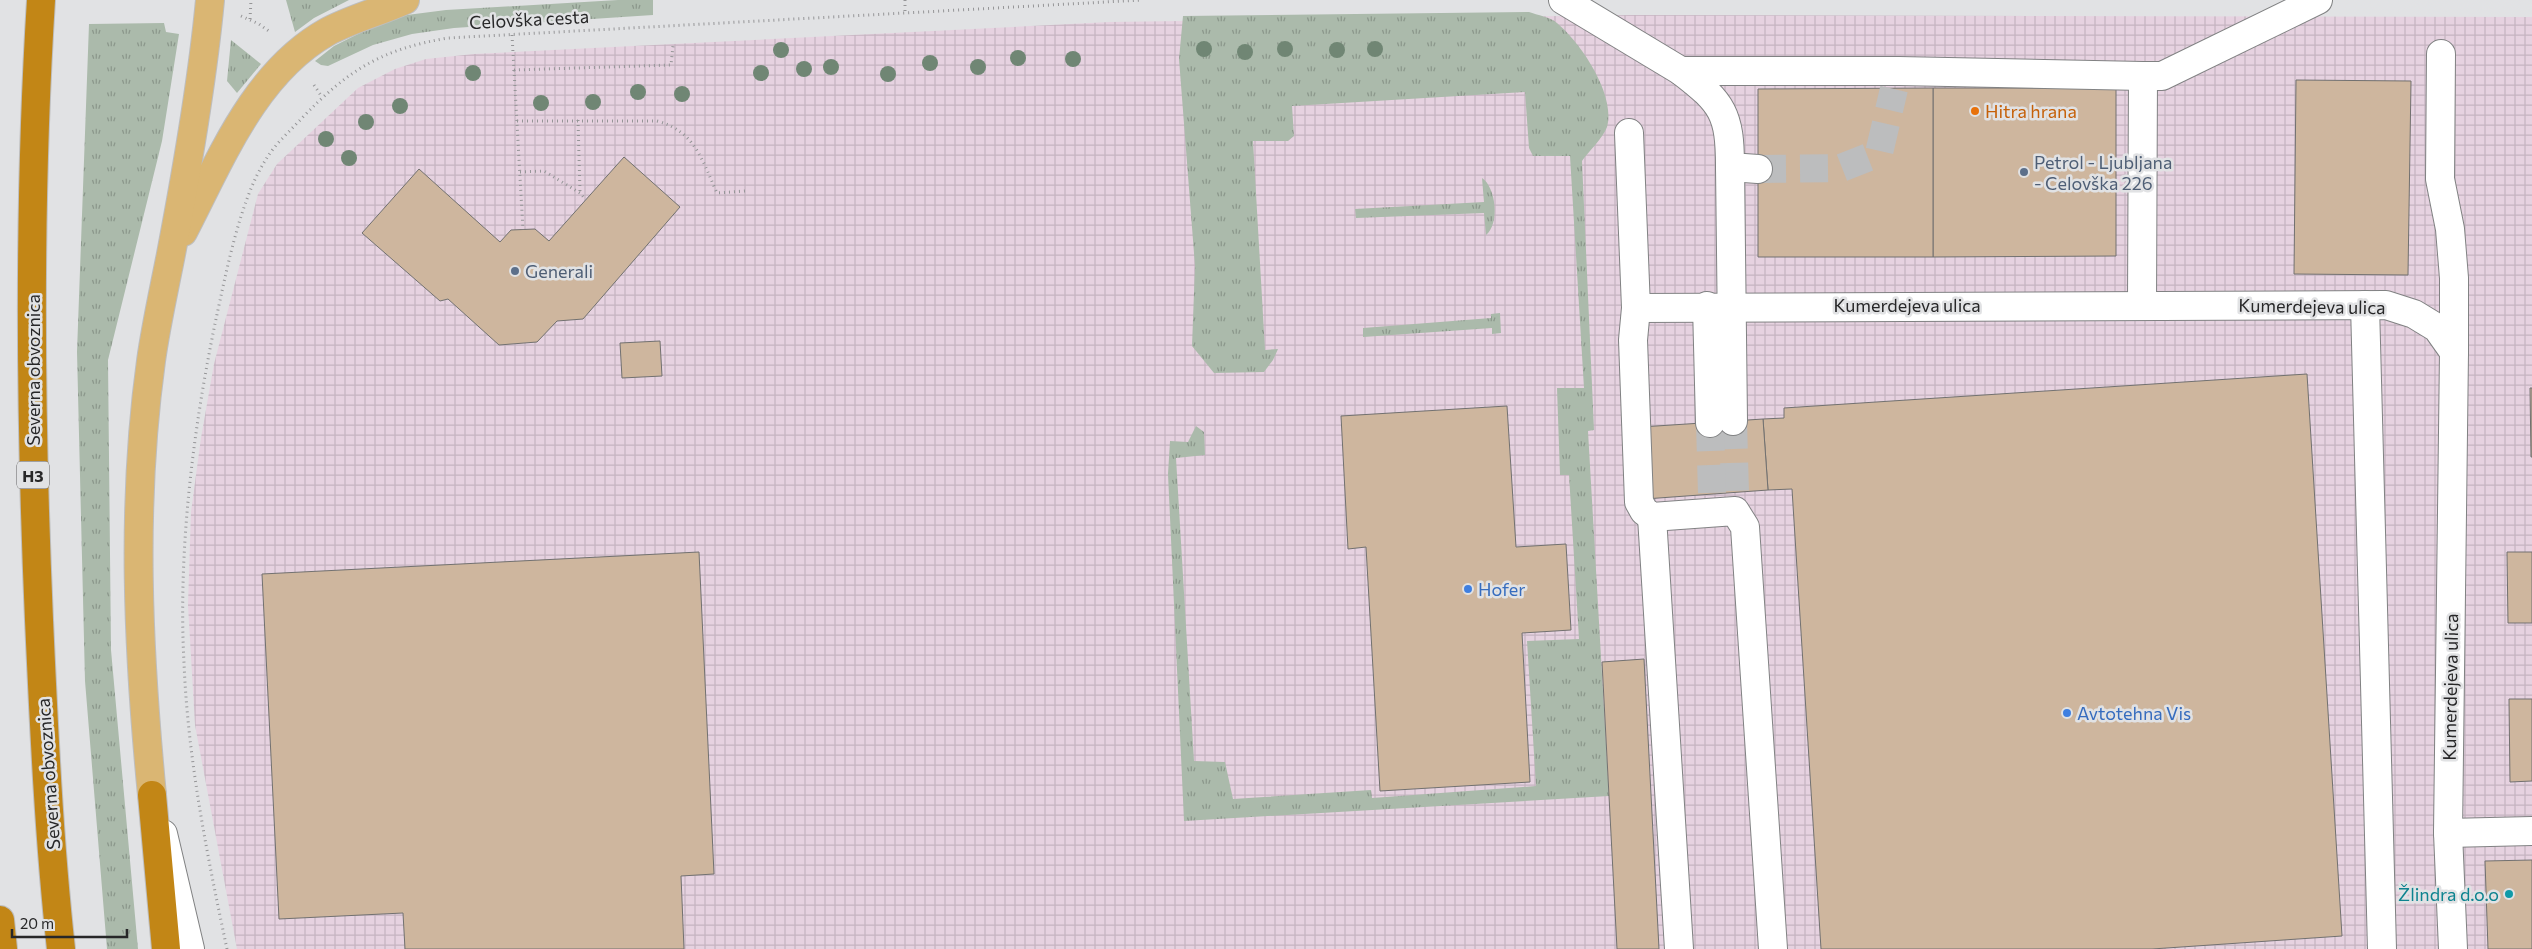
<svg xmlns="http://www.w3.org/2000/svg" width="2532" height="949" font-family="Commissioner,sans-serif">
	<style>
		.industrial { fill: url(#industrial-grid) }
		.grass { fill: url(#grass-tufts) }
		.building { fill: #ceb69e; stroke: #727170 }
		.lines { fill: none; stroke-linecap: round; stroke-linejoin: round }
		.minor-tunnel { stroke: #bcbdbe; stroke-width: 28; stroke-dasharray: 28 14; stroke-linecap: butt }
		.minor-casing { stroke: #818283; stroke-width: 30 }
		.major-casing { stroke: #bebebe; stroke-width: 30 }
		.highway-casing { stroke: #bebebe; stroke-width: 30 }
		.path { stroke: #959597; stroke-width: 3; stroke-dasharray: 1 4; stroke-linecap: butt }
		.minor { stroke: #fff; stroke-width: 28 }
		.major { stroke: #dab673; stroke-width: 28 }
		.highway { stroke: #c28616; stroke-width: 28 }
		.tree { fill: #708674 }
		.food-dot { fill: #e8710a; stroke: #e1e2e4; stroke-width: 2 }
		.service-dot { fill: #5c6f8a; stroke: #e1e2e4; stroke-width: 2 }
		.shop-dot { fill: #3f7fe0; stroke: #e1e2e4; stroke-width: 2 }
		.culture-dot { fill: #0f9aa8; stroke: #e1e2e4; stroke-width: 2 }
		.labels { text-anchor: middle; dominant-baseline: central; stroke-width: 5; stroke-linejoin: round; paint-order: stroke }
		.shield { fill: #e1e2e4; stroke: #5f5f60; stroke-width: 1 }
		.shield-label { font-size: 16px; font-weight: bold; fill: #272728 }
		.street-label { font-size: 18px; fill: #272728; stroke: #e1e2e4 }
		.food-label { font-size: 18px; fill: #c56008; stroke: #e1e2e4; text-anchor: start }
		.service-label { font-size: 18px; fill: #4e5e75; stroke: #e1e2e4; text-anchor: start }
		.shop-label { font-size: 18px; fill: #366cbe; stroke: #e1e2e4; text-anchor: start }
		.culture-label { font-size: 18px; fill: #0d838f; stroke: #e1e2e4; text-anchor: end }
	</style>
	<defs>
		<pattern id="industrial-grid" width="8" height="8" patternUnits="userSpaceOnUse" patternTransform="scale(1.25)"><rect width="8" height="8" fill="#e6d2e0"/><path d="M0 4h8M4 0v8" fill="none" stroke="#c5b4c0"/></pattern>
		<pattern id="grass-tufts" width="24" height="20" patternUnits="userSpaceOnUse" patternTransform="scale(1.25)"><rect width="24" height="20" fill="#abbaab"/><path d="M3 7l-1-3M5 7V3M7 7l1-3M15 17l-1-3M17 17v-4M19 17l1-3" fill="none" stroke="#8b978b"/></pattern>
	</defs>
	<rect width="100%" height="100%" fill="#e1e2e4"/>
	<polygon class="industrial" points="1630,15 2532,17 2532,949 237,949 195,725 188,605 191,512 201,438 214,364 258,194 277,164 358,88 395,69 426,59 474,54 1110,22"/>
	<g class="grass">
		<polygon points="286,0 349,0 314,18 295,32"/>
		<polygon points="618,0 653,0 653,15 454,28 412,34 373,45 328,66 321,65 315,61 334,46 366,30 407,15 446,10"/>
		<path d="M1529,12c8,3 22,5 28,11 24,20 59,72 50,104 -4,11 -18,24 -25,34l12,269 -6,1 21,365 -425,25 -16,-347 2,-33 18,1 8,-16 8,6 1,23 -29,3 18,303 31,1 8,37 138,-9 1,8 164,-12 -9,-145 52,-2 -10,-164h-9l-3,-87h27l-14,-232h-37l-4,-8 -4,-56 -233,14 2,30 -6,5h-35l12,209 13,-1 -5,11 -9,12 -50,1 -22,-27 3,-80 -16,-207 4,-43z"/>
		<polygon points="164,23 166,32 179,34 162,141 108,360 111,650 138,949 107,949 85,681 77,352 89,24"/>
		<polygon points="231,40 261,64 237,93 227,81"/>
		<path d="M1482,178c14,9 18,46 4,57l-2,-22 -128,5 -1,-9 129,-7z"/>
		<polygon points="1500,313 1501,333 1492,334 1492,328 1363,337 1363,328 1491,318 1491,314"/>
	</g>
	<g class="building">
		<polygon points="2296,80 2411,81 2408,275 2294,274"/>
		<polygon points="1933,88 2116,88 2116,256 1933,257"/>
		<polygon points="1933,88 1933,257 1758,257 1758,89"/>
		<polygon points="624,157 680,207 583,319 557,321 537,342 499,345 448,299 440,301 362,233 419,169 500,242 511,230 535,229 549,241"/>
		<polygon points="660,341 662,376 622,378 620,343"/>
		<polygon points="2307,374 2342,936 2152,949 1821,949 1792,489 1768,490 1763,419 1784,418 1784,408"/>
		<polygon points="2530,388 2532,388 2532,457 2531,457"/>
		<polygon points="1507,406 1516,547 1566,544 1571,630 1522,633 1530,782 1380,791 1366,547 1348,549 1341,416"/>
		<polygon points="1763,419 1768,490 1645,499 1641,427"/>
		<polygon points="699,552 714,874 681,876 684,949 405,949 403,913 279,919 262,574"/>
		<polygon points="2507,552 2532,552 2532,623 2508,623"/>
		<polygon points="1644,659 1659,949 1617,949 1602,662"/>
		<polygon points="2509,699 2532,699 2532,781 2510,782"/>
		<polygon points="2532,860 2532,949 2488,949 2485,861"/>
	</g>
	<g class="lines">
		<g class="minor-tunnel">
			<polyline points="1758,169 1841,168 1879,153 1894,89"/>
			<polyline points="1733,421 1735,493"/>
			<polyline points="1710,423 1712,494"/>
		</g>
		<g class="minor-casing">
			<g id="minor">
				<polyline points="1563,0 1681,71 1899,71 2143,76 2162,76 2318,0"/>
				<polyline points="2441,54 2440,179 2450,229 2454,278 2454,352"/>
				<path d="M1681,71c42,32 49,43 49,96l28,2"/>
				<polyline points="1629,133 1636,308 1633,340 1639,502 1644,511 1652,517 1735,511 1745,527 1773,949"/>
				<polyline points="1730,167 1733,421"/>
				<polyline points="2142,305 2143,76"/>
				<polyline points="2365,305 2382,949"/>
				<polyline points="1707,306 1710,423"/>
				<polyline points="1636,308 2386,305 2414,314 2437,328 2454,352 2448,833 2453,949"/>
				<polyline points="1652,517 1679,949"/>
				<polyline points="2448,833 2532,831"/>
				<polyline points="163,834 190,949"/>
			</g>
		</g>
		<g class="major-casing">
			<g id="major">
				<path d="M183,232c37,-71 71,-159 144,-200 24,-13 52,-20 78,-32"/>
				<path d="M152,795c-14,-144 -21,-290 -1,-434 5,-36 13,-71 20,-107 16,-84 31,-169 39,-254"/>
			</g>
		</g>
		<g class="highway-casing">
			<g id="highway">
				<path d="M41,0c-13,206 -11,414 -2,620 5,110 10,220 22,329"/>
				<polyline points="152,795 166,949"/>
				<polyline points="0,920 3,949"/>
			</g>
		</g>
		<g class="path">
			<polyline points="905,0 905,13"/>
			<polyline points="241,16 259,24 270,32"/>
			<polyline points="250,19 251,0"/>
			<polyline points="512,35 514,70 671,65 673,46"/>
			<polyline points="514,70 523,230"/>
			<polyline points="314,85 322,97"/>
			<polyline points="578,120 580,192"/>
			<path d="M517,121h140c38,10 45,39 60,72l28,-2"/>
			<polyline points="520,172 544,171 580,193 586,200"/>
			<path d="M227,949c-20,-94 -39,-189 -43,-286 -6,-113 9,-234 32,-344 10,-46 24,-119 49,-158 9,-16 24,-29 37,-43 46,-48 80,-69 146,-80l694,-38"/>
		</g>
		<use href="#minor" class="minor"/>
		<use href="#major" class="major"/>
		<use href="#highway" class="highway"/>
	</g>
	<g class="tree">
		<circle cx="1204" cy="49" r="8"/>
		<circle cx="1285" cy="49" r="8"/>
		<circle cx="1375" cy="49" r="8"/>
		<circle cx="781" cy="50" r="8"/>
		<circle cx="1337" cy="50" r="8"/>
		<circle cx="1245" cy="52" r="8"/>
		<circle cx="1018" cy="58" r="8"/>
		<circle cx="1073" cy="59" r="8"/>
		<circle cx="930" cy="63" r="8"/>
		<circle cx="831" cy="67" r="8"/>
		<circle cx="978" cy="67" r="8"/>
		<circle cx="804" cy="69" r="8"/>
		<circle cx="473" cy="73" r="8"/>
		<circle cx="761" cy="73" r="8"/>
		<circle cx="888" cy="74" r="8"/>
		<circle cx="638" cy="92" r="8"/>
		<circle cx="682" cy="94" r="8"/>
		<circle cx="593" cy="102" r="8"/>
		<circle cx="541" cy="103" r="8"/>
		<circle cx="400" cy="106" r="8"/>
		<circle cx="366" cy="122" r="8"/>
		<circle cx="326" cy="139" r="8"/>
		<circle cx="349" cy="158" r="8"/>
	</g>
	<circle class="food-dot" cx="1975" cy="111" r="5"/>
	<g class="service-dot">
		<circle cx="2024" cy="172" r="5"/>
		<circle cx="515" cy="271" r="5"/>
	</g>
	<g class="shop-dot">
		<circle cx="1468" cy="589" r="5"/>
		<circle cx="2067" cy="713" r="5"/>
	</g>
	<circle class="culture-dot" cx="2509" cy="894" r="5"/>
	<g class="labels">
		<rect class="shield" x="17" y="461.5" width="32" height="27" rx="4"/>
		<g class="shield-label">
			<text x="33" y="475">H3</text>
		</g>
		<g class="street-label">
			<text transform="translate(529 19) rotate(-3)">Celovška cesta</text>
			<text x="1907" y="305">Kumerdejeva ulica</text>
			<text transform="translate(2312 306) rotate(1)">Kumerdejeva ulica</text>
			<text transform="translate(33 370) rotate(-90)">Severna obvoznica</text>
			<text transform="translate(2450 687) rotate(-89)">Kumerdejeva ulica</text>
			<text transform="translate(48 774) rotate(-94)">Severna obvoznica</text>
		</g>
		<g class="food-label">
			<text x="1985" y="111">Hitra hrana</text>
		</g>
		<g class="service-label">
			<text x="2034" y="162">Petrol - Ljubljana<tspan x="2034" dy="21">- Celovška 226</tspan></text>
			<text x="525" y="271">Generali</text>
		</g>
		<g class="shop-label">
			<text x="1478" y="589">Hofer</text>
			<text x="2077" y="713">Avtotehna Vis</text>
		</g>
		<g class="culture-label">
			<text x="2499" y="894">Žlindra d.o.o</text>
		</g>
	</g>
	<path d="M12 929v8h115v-8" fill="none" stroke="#272728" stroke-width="2.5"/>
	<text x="20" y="929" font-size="15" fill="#272728" stroke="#e1e2e4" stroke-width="4" paint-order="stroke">20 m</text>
</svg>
